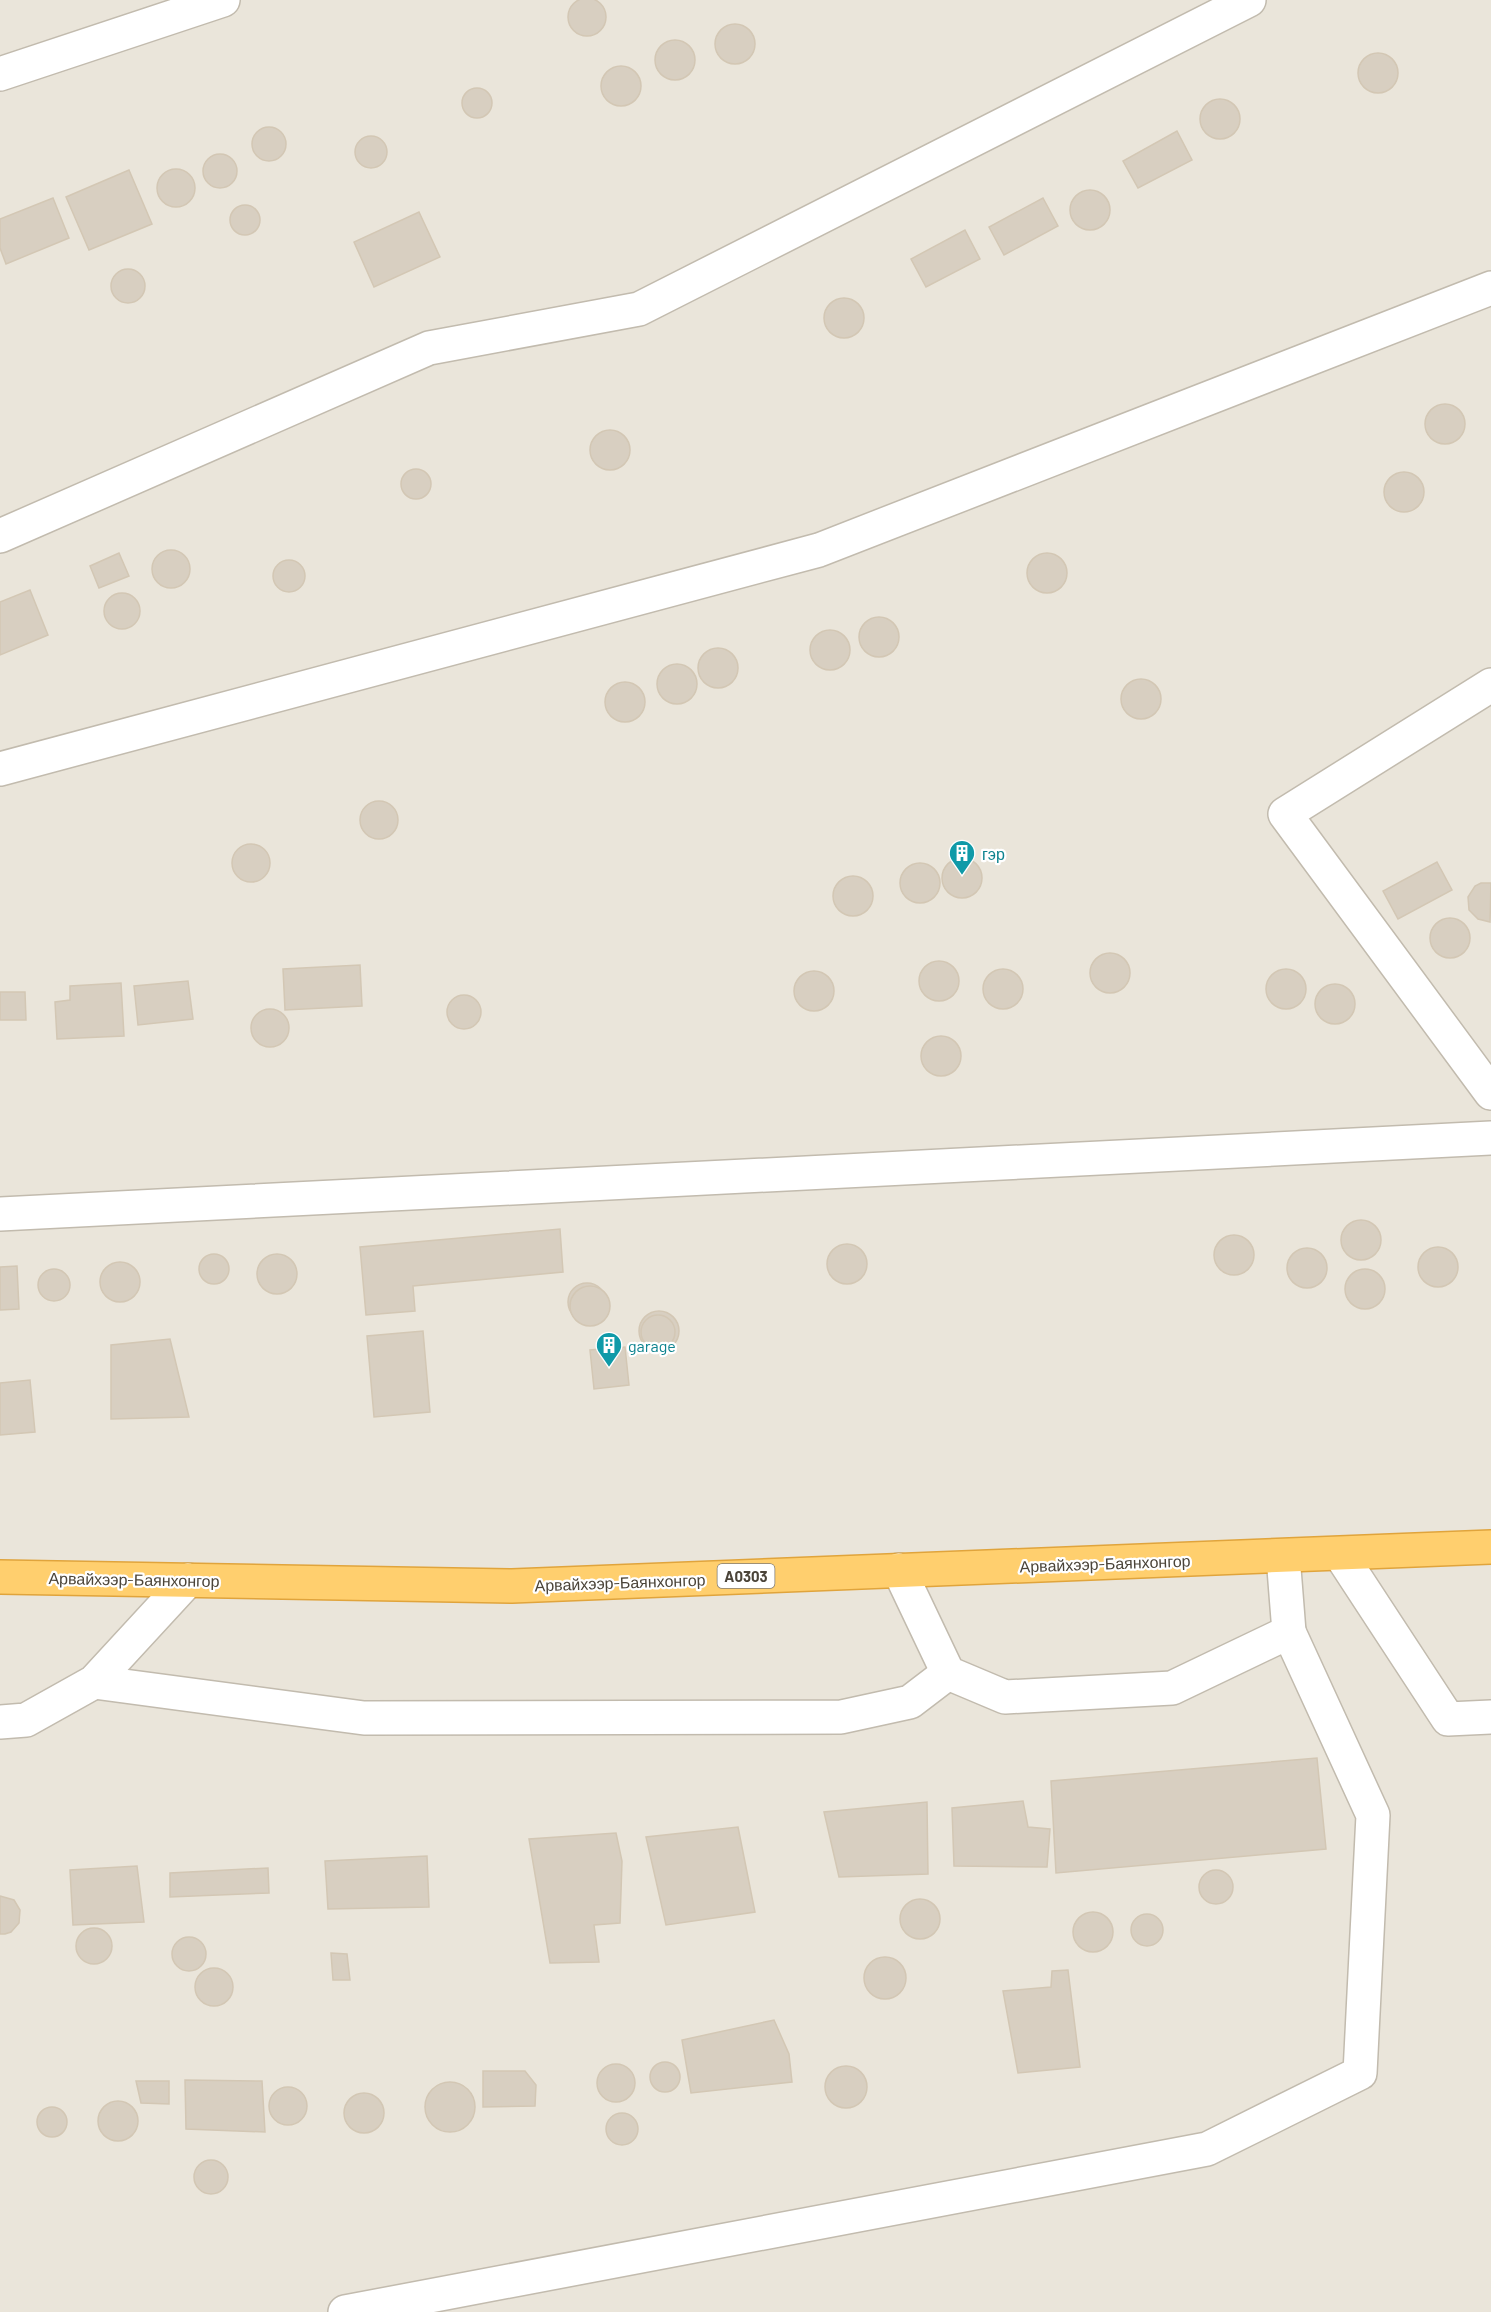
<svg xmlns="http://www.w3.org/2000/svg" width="1491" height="2312" font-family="Barlow,sans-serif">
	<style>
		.residential { fill: #eae5da }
		.building { fill: #d8cfc1; stroke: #d3c7b4; stroke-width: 1.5 }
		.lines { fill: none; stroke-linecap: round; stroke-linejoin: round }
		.minor-casing { stroke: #c2bbae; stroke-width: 36 }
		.highway-casing { stroke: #e0a43c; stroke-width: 36 }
		.minor { stroke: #fff; stroke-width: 33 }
		.highway { stroke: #ffcf6e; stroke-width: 33 }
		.labels { text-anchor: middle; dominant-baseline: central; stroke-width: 4.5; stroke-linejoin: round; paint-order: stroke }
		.shield { fill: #fff; stroke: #817c74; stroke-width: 1.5 }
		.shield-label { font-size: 15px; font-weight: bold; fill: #4b4439 }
		.culture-label { font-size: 16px; fill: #0d838f; stroke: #fff; text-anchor: start }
		.street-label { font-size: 16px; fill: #4b4439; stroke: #fff }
	</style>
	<rect width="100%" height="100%" fill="#f6f3ec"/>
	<rect class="residential" x="0" y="0" width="1491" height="2312"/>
	<g class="building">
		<circle cx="587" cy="17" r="19"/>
		<circle cx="735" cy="44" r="20"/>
		<circle cx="675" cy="60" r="20"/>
		<circle cx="1378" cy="73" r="20"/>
		<circle cx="621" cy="86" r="20"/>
		<circle cx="477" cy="103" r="15"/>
		<circle cx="1220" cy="119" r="20"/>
		<circle cx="269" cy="144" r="17"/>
		<polygon points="1177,131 1192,160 1138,188 1123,161"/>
		<circle cx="371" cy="152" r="16"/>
		<circle cx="220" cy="171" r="17"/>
		<circle cx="176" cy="188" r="19"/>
		<polygon points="129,170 152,224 89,250 66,197"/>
		<circle cx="1090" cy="210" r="20"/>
		<polygon points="53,198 69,238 6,264 0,248 0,219"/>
		<polygon points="1043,198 1058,226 1004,255 989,227"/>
		<circle cx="245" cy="220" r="15"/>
		<polygon points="419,212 440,257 374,287 354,242"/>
		<polygon points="965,230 980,259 926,287 911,259"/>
		<circle cx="128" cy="286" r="17"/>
		<circle cx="844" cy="318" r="20"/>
		<circle cx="1445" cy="424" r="20"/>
		<circle cx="610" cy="450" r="20"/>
		<circle cx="416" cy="484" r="15"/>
		<circle cx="1404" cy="492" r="20"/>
		<circle cx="171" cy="569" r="19"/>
		<polygon points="119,553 129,576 99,588 90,566"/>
		<circle cx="1047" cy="573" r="20"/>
		<circle cx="289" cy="576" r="16"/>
		<polygon points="30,590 48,635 0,655 0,602"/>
		<circle cx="122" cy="611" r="18"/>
		<circle cx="879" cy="637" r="20"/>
		<circle cx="830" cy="650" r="20"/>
		<circle cx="718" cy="668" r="20"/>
		<circle cx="677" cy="684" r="20"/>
		<circle cx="1141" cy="699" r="20"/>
		<circle cx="625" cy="702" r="20"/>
		<circle cx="379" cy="820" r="19"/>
		<circle cx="251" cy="863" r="19"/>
		<circle cx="962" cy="878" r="20"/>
		<polygon points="1437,862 1452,890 1398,919 1383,891"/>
		<circle cx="920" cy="883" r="20"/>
		<circle cx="853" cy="896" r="20"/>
		<polygon points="1481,883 1491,883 1490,922 1478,919 1469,910 1468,897 1475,886"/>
		<circle cx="1450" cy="938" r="20"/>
		<circle cx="1110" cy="973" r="20"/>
		<circle cx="939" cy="981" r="20"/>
		<polygon points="360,965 362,1006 285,1010 283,969"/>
		<circle cx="1003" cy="989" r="20"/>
		<circle cx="1286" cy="989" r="20"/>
		<circle cx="814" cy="991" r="20"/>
		<polygon points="188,981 193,1019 138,1025 134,986"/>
		<polygon points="121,983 124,1036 57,1039 55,1002 70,1000 70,986"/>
		<circle cx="1335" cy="1004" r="20"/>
		<polygon points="0,992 25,992 26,1020 0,1020"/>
		<circle cx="464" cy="1012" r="17"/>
		<circle cx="270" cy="1028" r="19"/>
		<circle cx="941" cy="1056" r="20"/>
		<circle cx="1361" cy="1240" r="20"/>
		<polygon points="560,1229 563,1272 413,1286 415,1311 366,1315 360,1247"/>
		<circle cx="1234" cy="1255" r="20"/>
		<circle cx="847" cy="1264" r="20"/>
		<circle cx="1438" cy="1267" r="20"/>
		<circle cx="1307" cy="1268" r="20"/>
		<circle cx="214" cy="1269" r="15"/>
		<circle cx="277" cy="1274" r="20"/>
		<circle cx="120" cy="1282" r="20"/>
		<polygon points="17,1266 19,1309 0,1310 0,1267"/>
		<circle cx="54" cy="1285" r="16"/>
		<circle cx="1365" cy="1289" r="20"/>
		<circle cx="587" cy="1302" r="19"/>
		<circle cx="590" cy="1306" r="20"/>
		<circle cx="659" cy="1331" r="20"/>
		<circle cx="658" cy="1332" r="17"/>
		<polygon points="423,1331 430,1412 374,1417 367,1336"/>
		<polygon points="170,1339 189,1417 111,1419 111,1345"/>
		<polygon points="625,1347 629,1385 594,1389 590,1350"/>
		<polygon points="30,1380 35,1432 0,1435 0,1383"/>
		<polygon points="1317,1758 1326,1849 1056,1873 1051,1781"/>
		<polygon points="1023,1801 1028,1827 1050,1829 1047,1867 954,1866 952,1808"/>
		<polygon points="927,1802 928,1874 839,1877 824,1812"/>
		<polygon points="738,1827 755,1912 666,1925 646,1837"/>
		<polygon points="616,1833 622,1861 620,1923 594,1925 599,1962 550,1963 529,1839"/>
		<polygon points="427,1856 429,1907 328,1909 325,1861"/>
		<polygon points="137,1866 144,1922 73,1925 70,1870"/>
		<polygon points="268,1868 269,1893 170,1897 170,1873"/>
		<circle cx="1216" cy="1887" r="17"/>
		<polygon points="0,1896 14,1900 20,1910 19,1923 11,1932 5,1934 0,1934"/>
		<circle cx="920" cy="1919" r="20"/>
		<circle cx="1093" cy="1932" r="20"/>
		<circle cx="1147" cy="1930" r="16"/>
		<circle cx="94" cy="1946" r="18"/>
		<circle cx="189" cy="1954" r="17"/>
		<polygon points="331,1953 347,1954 350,1980 333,1980"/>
		<circle cx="885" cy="1978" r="21"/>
		<circle cx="214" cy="1987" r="19"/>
		<polygon points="1068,1970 1080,2067 1018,2073 1003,1991 1051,1987 1052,1971"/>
		<polygon points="774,2020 789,2054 792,2082 691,2093 682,2040"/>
		<circle cx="665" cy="2077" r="15"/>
		<circle cx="616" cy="2083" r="19"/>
		<circle cx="846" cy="2087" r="21"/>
		<polygon points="483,2071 525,2071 536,2085 535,2106 483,2107"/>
		<polygon points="185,2080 262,2081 265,2132 186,2129"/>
		<polygon points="136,2081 169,2081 169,2104 141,2103"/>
		<circle cx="450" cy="2107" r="25"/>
		<circle cx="288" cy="2106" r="19"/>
		<circle cx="364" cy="2113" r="20"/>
		<circle cx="118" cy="2121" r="20"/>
		<circle cx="52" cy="2122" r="15"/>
		<circle cx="622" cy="2129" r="16"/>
		<circle cx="211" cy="2177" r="17"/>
	</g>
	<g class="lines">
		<g class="minor-casing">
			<g id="minor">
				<polyline points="0,74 223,0"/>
				<polyline points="0,536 429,348 639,309 1249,0"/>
				<polyline points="1491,685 1285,814 1491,1093"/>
				<polyline points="0,769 819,550 1491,288"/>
				<polyline points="0,1214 1491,1138"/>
				<polyline points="1340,1554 1448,1719 1491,1717"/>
				<polyline points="899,1570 948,1673 1005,1697 1172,1688 1289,1632 1283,1556"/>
				<polyline points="94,1682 364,1718 841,1717 910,1702 948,1673"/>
				<polyline points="0,1722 26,1720 94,1682 188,1580"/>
				<polyline points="345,2312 1207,2149 1360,2073 1373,1815 1289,1632"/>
			</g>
		</g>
		<g class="highway-casing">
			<polyline id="highway" points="0,1577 512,1586 1491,1547"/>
		</g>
		<use href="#minor" class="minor"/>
		<use href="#highway" class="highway"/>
	</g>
	<defs>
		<g id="building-pin" transform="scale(1.35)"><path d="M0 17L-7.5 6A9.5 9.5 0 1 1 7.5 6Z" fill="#0f9aa8" stroke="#fff"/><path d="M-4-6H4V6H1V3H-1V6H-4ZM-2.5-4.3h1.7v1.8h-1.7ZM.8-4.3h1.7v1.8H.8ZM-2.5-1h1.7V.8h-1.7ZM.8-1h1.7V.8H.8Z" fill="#fff"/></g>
	</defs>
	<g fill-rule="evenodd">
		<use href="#building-pin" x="962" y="853"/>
		<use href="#building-pin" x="609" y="1345"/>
	</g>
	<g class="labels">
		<rect class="shield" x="717.5" y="1564" width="57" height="24" rx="4.5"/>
		<g class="shield-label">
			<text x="746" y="1576">A0303</text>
		</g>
		<g class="culture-label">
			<text x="982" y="853">гэр</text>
			<text x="628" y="1345">garage</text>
		</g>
		<g class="street-label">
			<text transform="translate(1105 1563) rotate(-2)">Арвайхээр-Баянхонгор</text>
			<text transform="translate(134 1579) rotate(1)">Арвайхээр-Баянхонгор</text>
			<text transform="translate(620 1582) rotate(-2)">Арвайхээр-Баянхонгор</text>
		</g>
	</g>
</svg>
